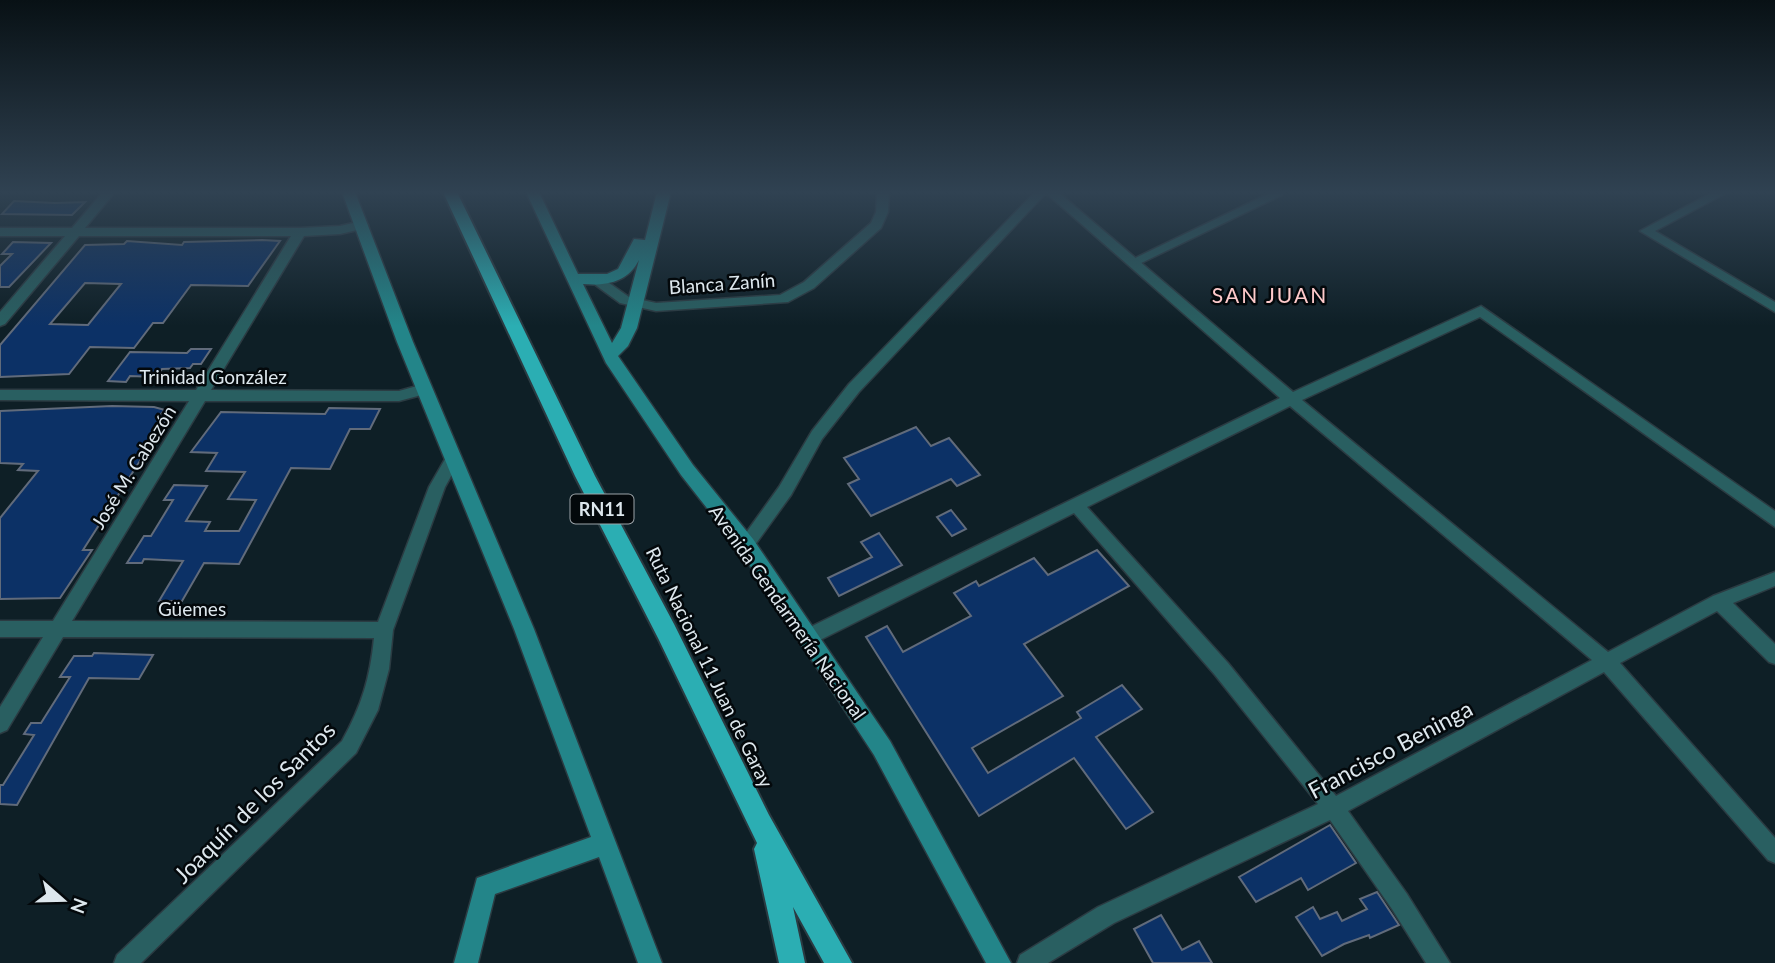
<svg xmlns="http://www.w3.org/2000/svg" width="1775" height="963" font-family="Lato,sans-serif">
	<style>
		.building { fill: #0c3166; stroke: #616b7b; stroke-width: 2; fill-rule: evenodd }
		.lines { fill: none; stroke-linecap: round; stroke-linejoin: round }
		.service-casing { stroke: #2b3b42; stroke-width: 10 }
		.minor-casing { stroke: #2b3b42; stroke-width: 3 }
		.secondary-casing { stroke: #2b3b42; stroke-width: 3 }
		.trunk-casing { stroke: #2b3b42; stroke-width: 4 }
		.service { stroke: #295f61; stroke-width: 7 }
		.minor { fill: #295f61; fill-rule: evenodd }
		.secondary { fill: #238589; fill-rule: evenodd }
		.trunk { fill: #2baeb3; fill-rule: evenodd }
		.labels { text-anchor: middle; dominant-baseline: central; stroke-width: 5; stroke-linejoin: round; paint-order: stroke }
		.shield { fill: #03080b; stroke: #9ca4a9; stroke-width: 2 }
		.shield-label { font-size: 18px; font-weight: bold; fill: #dde7ed }
		.street-label { font-size: 19px; fill: #dde7ed; stroke: #03080b }
		.neighbourhood-label { font-size: 21px; letter-spacing: 2px; fill: #fecacb; stroke: #03080b }
		.near-street-label { font-size: 23px; fill: #dde7ed; stroke: #03080b }
	</style>
	<rect width="100%" height="100%" fill="#0e1f26"/>
	<g class="building">
		<polygon points="14,201 55,203 85,202 72,215 2,214"/>
		<path d="M262,240l18,1 -32,45 -57,-1 -28,38h-10l-19,25 -44,-1 -21,27 -69,3v-32l85,-100 39,-1 3,-3 55,4 2,-3zM85,283l36,1 -33,41 -38,-1z"/>
		<polygon points="13,242 51,243 9,287 0,287 0,266 12,254 2,254"/>
		<polygon points="191,349 211,349 201,364 193,364 190,368 162,369 157,377 130,376 126,382 108,381 130,352 187,353"/>
		<polygon points="112,406 154,407 165,410 161,414 170,414 83,550 92,550 60,598 0,599 0,518 38,471 18,470 23,464 0,463 0,411"/>
		<polygon points="329,408 380,409 370,429 350,429 330,469 291,468 239,564 204,563 182,601 159,601 183,561 144,559 142,563 127,563 144,536 151,536 173,500 164,500 174,485 207,486 186,521 210,522 205,531 239,531 256,500 228,499 245,472 206,471 217,453 191,452 221,412 325,414"/>
		<polygon points="916,427 931,446 949,438 980,475 957,486 951,479 871,516 848,484 859,479 844,458"/>
		<polygon points="951,510 966,529 952,536 937,517"/>
		<polygon points="879,533 902,565 839,596 828,578 872,557 861,542"/>
		<polygon points="1097,550 1129,586 1024,644 1063,696 972,748 988,773 1081,718 1077,712 1122,685 1142,709 1096,737 1153,812 1126,829 1074,758 979,816 866,637 887,626 903,652 971,616 954,593 976,581 979,586 1034,558 1048,575"/>
		<polygon points="94,653 153,655 139,679 89,678 17,805 0,804 0,785 3,785 34,735 24,734 31,723 41,723 70,677 60,677 74,656 92,656"/>
		<polygon points="1330,825 1356,863 1308,890 1301,878 1256,902 1239,877"/>
		<polygon points="1377,892 1399,925 1370,938 1369,935 1344,944 1322,956 1296,917 1313,907 1320,919 1337,912 1342,921 1367,909 1360,899"/>
		<polygon points="1161,915 1182,950 1199,941 1212,963 1153,963 1134,929"/>
	</g>
	<g class="lines">
		<g class="service-casing">
			<polyline id="service" points="1133,263 1280,192"/>
		</g>
		<g class="minor-casing">
			<g id="minor">
				<path d="M103,192h12l-30,36h215l40,-2 22,-5 6,4 -2,3 -26,6 -36,2 -93,154 188,1 25,-7 7,5 -2,4 -30,8h-194l-133,220 306,1 51,-135 19,-33 5,-2 8,6 -16,29 -52,143 -4,39 -11,41 -22,43 -215,210h-27l3,-8 225,-214c20,-36 28,-63 32,-103l-311,-1 -56,93 -7,3v-26l43,-70h-43v-16h53l136,-220 -189,-1v-10h196l95,-154h-212l-74,88 -5,2v-14l65,-76h-65v-8h72z"/>
				<polygon points="877,192 889,192 888,212 881,228 814,288 788,302 656,311 620,303 590,281 592,278 602,278 629,297 656,303 780,295 804,282 871,223 876,212"/>
				<path d="M1035,192h23l235,200 188,-86 294,205v16l-295,-210 -178,83 306,252 105,-56 62,-24v14l-42,17 42,41v20l-6,-2 -52,-51 -97,52 155,175v25l-7,-3 -164,-188 -256,139 59,83 43,69h-24l-34,-54 -62,-89 -216,103 -66,40h-31l3,-8 78,-48 220,-103 -103,-129 -141,-162 -262,131 -6,2 -6,-2 -3,-6 3,-6 480,-234 -234,-205 -187,199 -37,47 -31,56 -39,54 -6,2 -6,-2 -2,-5 41,-57 33,-56 37,-47zM1290,406l302,254 -256,136 -108,-133 -141,-156z"/>
				<polygon points="1713,192 1728,192 1655,231 1775,302 1775,312 1640,231"/>
			</g>
		</g>
		<g class="secondary-casing">
			<g id="secondary">
				<polygon points="342,192 355,192 413,342 534,629 662,963 638,963 599,857 495,894 478,963 454,963 477,878 591,837 514,629 397,342"/>
				<path d="M526,192h13l39,82h29l11,-5 16,-30 11,1 12,-48h14l-34,136 -9,18 -10,10 75,109 60,74 137,202 121,222h-25l-112,-208 -135,-206 -58,-74 -75,-112zM639,260l-18,68 -9,15 -29,-59c24,2 45,-2 56,-24z"/>
			</g>
		</g>
		<g class="trunk-casing">
			<polygon id="trunk" points="443,192 457,192 595,476 674,624 769,815 852,963 824,963 793,907 805,963 779,963 754,849 757,843 658,638 575,476"/>
		</g>
		<use href="#service" class="service"/>
		<use href="#minor" class="minor"/>
		<use href="#secondary" class="secondary"/>
		<use href="#trunk" class="trunk"/>
	</g>
	<linearGradient id="sky" x2="0" y2="1"><stop stop-color="#081115"/><stop offset="0.59" stop-color="#304252"/><stop offset="1" stop-color="#304252" stop-opacity="0"/></linearGradient>
	<rect width="1775" height="326" fill="url(#sky)"/>
	<g class="labels">
		<rect class="shield" x="570.5" y="494.5" width="63" height="29" rx="5"/>
		<g class="shield-label">
			<text x="602" y="509">RN11</text>
		</g>
		<g class="street-label">
			<text transform="translate(722 283) rotate(-4)">Blanca Zanín</text>
			<text x="213" y="376">Trinidad González</text>
			<text transform="translate(133 467) rotate(-58)">José M. Cabezón</text>
			<text x="192" y="608">Güemes</text>
			<text transform="translate(788 612) rotate(55)">Avenida Gendarmería Nacional</text>
			<text transform="translate(710 667) rotate(64)">Ruta Nacional 11 Juan de Garay</text>
		</g>
		<g class="neighbourhood-label">
			<text x="1270" y="294">SAN JUAN</text>
		</g>
		<g class="near-street-label">
			<text transform="translate(1390 749) rotate(-28)">Francisco Beninga</text>
			<text transform="translate(254 802) rotate(-45)">Joaquín de los Santos</text>
		</g>
	</g>
	<g transform="translate(63 900) rotate(110)" stroke="#03080b" stroke-width="5" paint-order="stroke">
	<path d="M0-5L12 26L0 18L-12 26Z" fill="#dde7ed"/>
	<text y="-10" font-size="19" font-weight="bold" text-anchor="middle" fill="#dde7ed">N</text>
	</g>
</svg>
